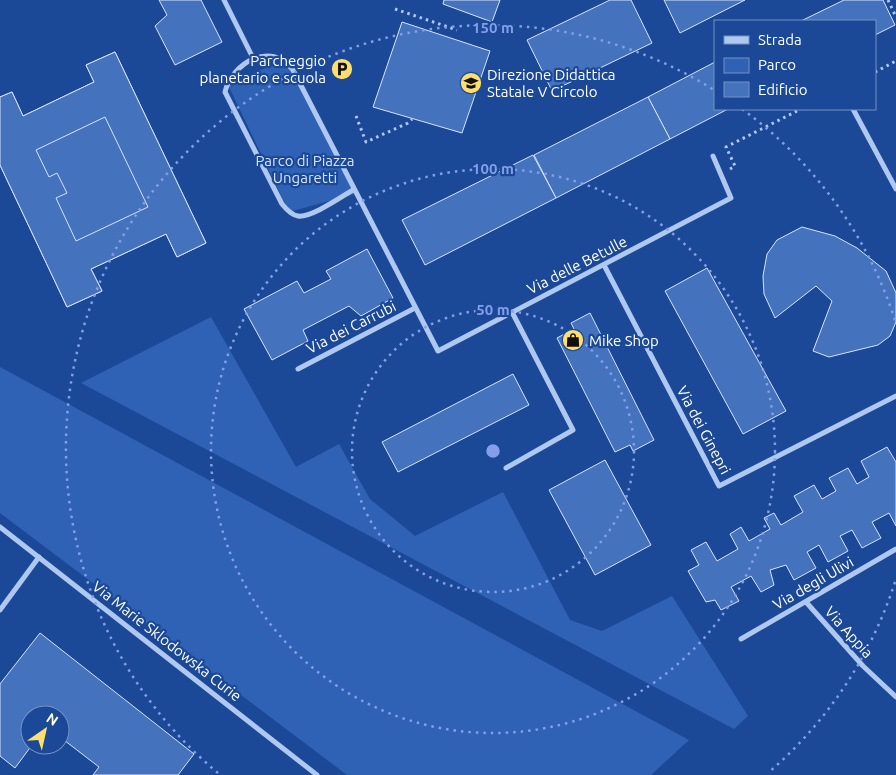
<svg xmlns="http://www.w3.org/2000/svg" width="896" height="775" font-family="Ubuntu,sans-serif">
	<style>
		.green { fill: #2f62b4 }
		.building { fill: #4472bd; stroke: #d5e4fb; fill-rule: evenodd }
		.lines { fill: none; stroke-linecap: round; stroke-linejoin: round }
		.path { stroke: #afc8f0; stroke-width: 3; stroke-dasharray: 2.5 4; stroke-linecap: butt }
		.street { stroke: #afc8f0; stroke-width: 5 }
		.ring { fill: none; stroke: #839eea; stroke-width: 2.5; stroke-dasharray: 2.5 5 }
		.labels { text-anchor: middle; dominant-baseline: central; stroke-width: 4.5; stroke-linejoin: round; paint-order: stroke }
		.poi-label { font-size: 15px; fill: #fff; stroke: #1b4997; text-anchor: start }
		.park-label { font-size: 15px; fill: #d5e4fb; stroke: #1b4997 }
		.street-label { font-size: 15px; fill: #fff; stroke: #1b4997 }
		.centre { fill: #839eea; stroke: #1b4997; stroke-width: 2.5 }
		.ring-label { font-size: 15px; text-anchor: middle; font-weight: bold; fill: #839eea; stroke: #1b4997; stroke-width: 4.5; stroke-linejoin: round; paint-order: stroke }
	</style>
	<rect width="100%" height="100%" fill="#1b4997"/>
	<g class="green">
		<polygon points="286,60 355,194 289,212 227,83"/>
		<polygon points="211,317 296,467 339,444 370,499 415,536 503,492 570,620 602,631 672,596 748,716 734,729 81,383"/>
		<polygon points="0,367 689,740 651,775 347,775 0,513"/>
	</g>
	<g class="building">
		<polygon points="159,0 201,0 222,42 175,65 155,26 167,15"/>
		<polygon points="444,0 500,0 492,22 443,4"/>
		<polygon points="610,0 631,0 652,43 552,91 527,40"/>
		<polygon points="664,0 745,0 680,33"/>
		<polygon points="844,0 883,0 895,25 875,35 875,21 801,21"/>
		<polygon points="402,22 490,51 462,133 373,107"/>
		<path d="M115,52l91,191 -29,14 -11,-23 -75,35 11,22 -35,16 -67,-142v-68l12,-5 11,24 71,-34 -8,-17zM105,117l43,90 -72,34 -20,-43 11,-5 -10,-20 -8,4 -13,-27z"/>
		<polygon points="115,52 206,243 177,257 166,234 91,269 102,291 67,307 0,165 0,97 12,92 23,116 94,82 86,65"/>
		<polygon points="715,62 715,109 728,109 670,139 648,97"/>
		<polygon points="648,97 670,139 556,198 534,155"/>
		<polygon points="105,117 148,207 76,241 56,198 67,193 57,173 49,177 36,150"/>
		<polygon points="533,155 556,198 425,265 402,220"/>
		<polygon points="802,227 835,236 857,248 886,271 896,293 896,322 890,336 878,345 829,357 813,351 832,301 816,286 775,318 764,294 763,276 767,254 777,240"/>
		<polygon points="367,249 393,298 361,316 349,306 303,330 308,341 272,360 244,309 297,281 304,293 331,279 326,271"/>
		<polygon points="707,268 786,411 743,434 665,291"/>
		<polygon points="590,313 654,440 633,451 630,445 615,452 557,338 574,329 571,323"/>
		<polygon points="513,374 529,405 398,472 382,442"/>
		<polygon points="887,447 896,462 896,526 889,513 872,522 881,538 862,548 852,530 840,536 848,551 828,562 819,545 807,552 816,568 794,580 786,565 770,570 774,585 761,592 751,576 731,587 739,601 721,610 715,600 706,602 688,571 699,565 691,550 706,542 717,561 738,549 730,534 741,527 749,541 770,529 764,518 774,513 781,525 803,512 794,496 814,485 822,499 836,491 829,478 848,468 857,484 869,477 861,461"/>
		<polygon points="605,460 651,545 595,575 549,490"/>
		<polygon points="40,633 194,754 178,775 93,775 99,767 60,737 60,715 30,715 30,745 32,745 15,768 0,756 0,684"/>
	</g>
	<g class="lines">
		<g class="path">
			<polyline points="888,0 896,17"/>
			<polyline points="395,9 457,30"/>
			<polyline points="875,72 896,61"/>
			<polyline points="356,116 366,142 408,123 412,119"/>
			<polyline points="730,169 735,166 726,147 801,109"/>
		</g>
		<g class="street">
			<polyline points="224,0 253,58"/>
			<polyline points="853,109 896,189"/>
			<path d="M353,190c-12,7 -42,28 -55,26 -7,-1 -12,-7 -16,-12l-57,-112c7,-29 46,-52 68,-22l145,281 293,-153 -18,-42"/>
			<polyline points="604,265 719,486 896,396"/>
			<polyline points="298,369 415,308"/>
			<polyline points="506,468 573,430 512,312"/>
			<polyline points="0,527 317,775"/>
			<polyline points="806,602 863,666 896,697"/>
			<polyline points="0,610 39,557"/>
			<polyline points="741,639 896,549"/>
		</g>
	</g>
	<g class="ring">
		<circle cx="493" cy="451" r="141"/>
		<circle cx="493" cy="451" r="282"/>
		<path d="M895 582A423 423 0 0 1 768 773M218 773A423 423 0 0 1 714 90M742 109A423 423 0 0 1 895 320"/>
	</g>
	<defs>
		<g id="parking-disc" transform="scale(1.125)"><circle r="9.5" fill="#ffde6e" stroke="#1b4997"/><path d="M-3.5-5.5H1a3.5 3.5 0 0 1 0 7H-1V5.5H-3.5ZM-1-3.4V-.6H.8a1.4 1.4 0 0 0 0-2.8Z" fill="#111"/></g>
		<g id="school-disc" transform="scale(1.125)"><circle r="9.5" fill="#ffde6e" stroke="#1b4997"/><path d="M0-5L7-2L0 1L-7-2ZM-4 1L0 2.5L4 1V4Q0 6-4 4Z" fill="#111"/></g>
		<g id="shop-disc" transform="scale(1.125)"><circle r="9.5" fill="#ffde6e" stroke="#1b4997"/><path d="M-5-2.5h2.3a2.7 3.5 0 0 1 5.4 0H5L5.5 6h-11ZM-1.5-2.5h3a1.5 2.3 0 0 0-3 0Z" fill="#111"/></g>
	</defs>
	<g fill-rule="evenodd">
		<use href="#parking-disc" x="342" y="69"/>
		<use href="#school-disc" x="471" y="83"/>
		<use href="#shop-disc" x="573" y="340"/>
	</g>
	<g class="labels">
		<g class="poi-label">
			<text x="326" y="60" text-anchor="end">Parcheggio<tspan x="326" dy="17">planetario e scuola</tspan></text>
			<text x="487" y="74">Direzione Didattica<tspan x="487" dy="17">Statale V Circolo</tspan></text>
			<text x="589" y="340">Mike Shop</text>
		</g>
		<g class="park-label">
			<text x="305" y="160">Parco di Piazza<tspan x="305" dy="17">Ungaretti</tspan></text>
		</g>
		<g class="street-label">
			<text transform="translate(577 265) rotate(-27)">Via delle Betulle</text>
			<text transform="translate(351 327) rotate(-27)">Via dei Carrubi</text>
			<text transform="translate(704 430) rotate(62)">Via dei Ginepri</text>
			<text transform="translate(813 583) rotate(-30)">Via degli Ulivi</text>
			<text transform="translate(849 632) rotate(48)">Via Appia</text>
			<text transform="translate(167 641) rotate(38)">Via Marie Sklodowska Curie</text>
		</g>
	</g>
	<circle cx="493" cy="451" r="8" class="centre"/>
	<g class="ring-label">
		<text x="493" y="33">150 m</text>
		<text x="493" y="174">100 m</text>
		<text x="493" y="315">50 m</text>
	</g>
	<rect x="714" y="20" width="162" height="90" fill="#1b4997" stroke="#7692c1"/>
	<rect x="724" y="36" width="25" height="8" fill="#afc8f0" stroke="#7692c1"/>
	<text x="758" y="45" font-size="15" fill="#ffffff">Strada</text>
	<rect x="724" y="58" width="25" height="15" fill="#2f62b4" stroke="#7692c1"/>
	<text x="758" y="70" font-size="15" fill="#ffffff">Parco</text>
	<rect x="724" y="82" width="25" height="15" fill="#4472bd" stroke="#7692c1"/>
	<text x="758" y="95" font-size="15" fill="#ffffff">Edificio</text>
	<g transform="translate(45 730) rotate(34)"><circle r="24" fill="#1b4997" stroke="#7692c1"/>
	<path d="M0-4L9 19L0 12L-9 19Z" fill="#ffde6e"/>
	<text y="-8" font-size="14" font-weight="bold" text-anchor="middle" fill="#ffffff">N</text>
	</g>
</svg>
